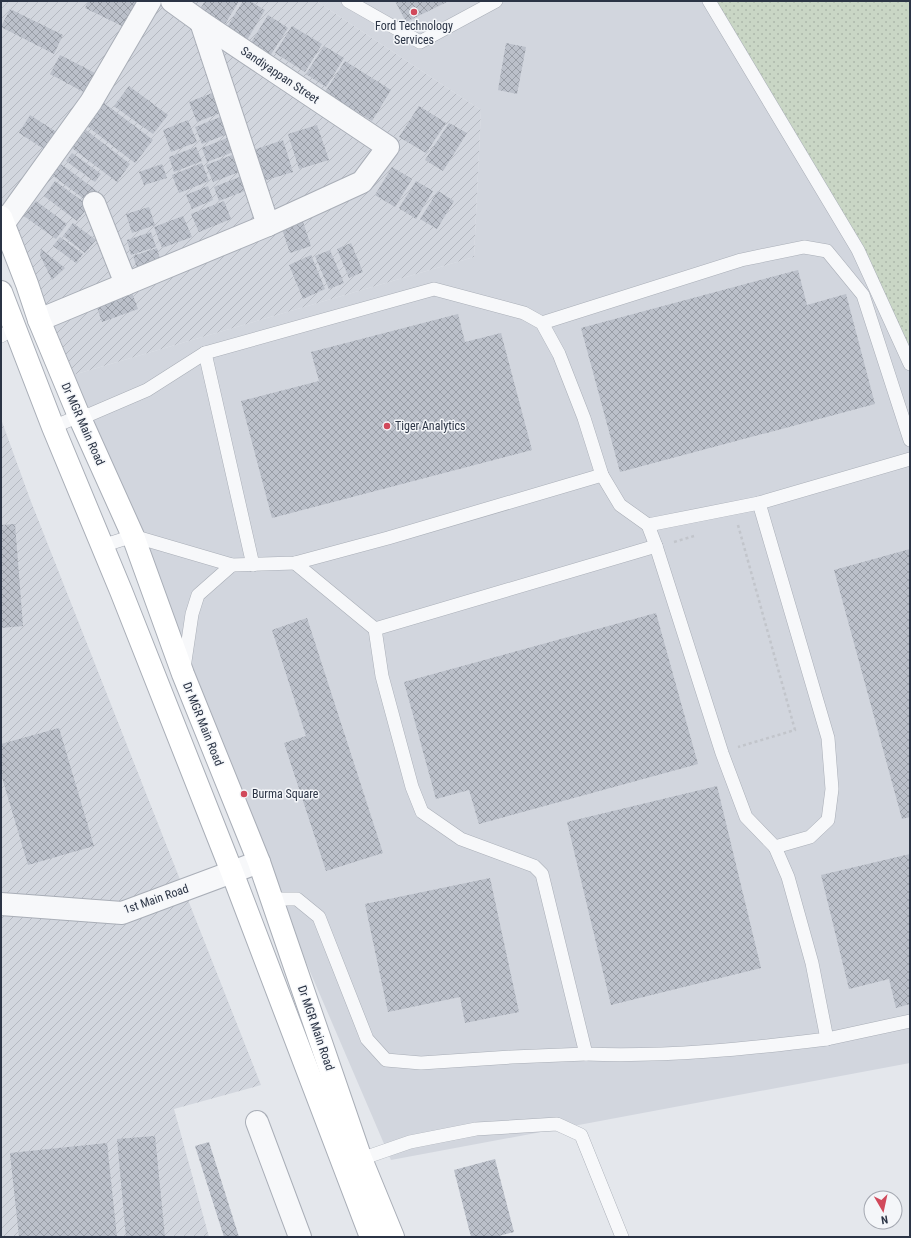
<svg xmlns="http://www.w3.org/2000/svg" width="911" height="1238" font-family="'Roboto Condensed',sans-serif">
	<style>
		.built { fill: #d2d6de }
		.industrial { fill: url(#industrial-furrows) }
		.grass { fill: url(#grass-dots) }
		.building { fill: url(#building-cross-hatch) }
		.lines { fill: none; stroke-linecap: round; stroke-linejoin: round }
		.lane-casing { stroke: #a9aeb7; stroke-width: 14 }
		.street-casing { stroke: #a9aeb7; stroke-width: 24 }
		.secondary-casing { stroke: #a9aeb7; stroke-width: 24 }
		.path { stroke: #c2c5cb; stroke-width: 2.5; stroke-dasharray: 3 3; stroke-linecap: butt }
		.lane { stroke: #f7f8fa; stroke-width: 13 }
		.street { stroke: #f7f8fa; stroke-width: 22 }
		.secondary { stroke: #fff; stroke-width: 22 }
		.poi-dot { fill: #d1495b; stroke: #f4f6f9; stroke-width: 1.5 }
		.labels { text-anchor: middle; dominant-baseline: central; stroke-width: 3; stroke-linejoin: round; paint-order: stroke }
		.poi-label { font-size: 12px; fill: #2b3445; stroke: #f4f6f9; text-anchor: start }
		.street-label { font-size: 12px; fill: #2b3445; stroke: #f4f6f9 }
	</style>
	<defs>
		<pattern id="industrial-furrows" width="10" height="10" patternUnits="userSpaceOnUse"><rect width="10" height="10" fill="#d2d6de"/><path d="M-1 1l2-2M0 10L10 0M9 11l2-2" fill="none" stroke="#b4b8c0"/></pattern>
		<pattern id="grass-dots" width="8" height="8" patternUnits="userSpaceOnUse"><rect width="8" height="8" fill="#c9d6c5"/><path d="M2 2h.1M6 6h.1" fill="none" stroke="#adb8ab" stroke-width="1.8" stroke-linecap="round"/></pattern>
		<pattern id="building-cross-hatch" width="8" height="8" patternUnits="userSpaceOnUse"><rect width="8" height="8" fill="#bbc0ca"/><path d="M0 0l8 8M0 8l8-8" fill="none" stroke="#989da6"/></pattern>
	</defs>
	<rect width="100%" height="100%" fill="#e4e7ec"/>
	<polygon class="built" points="316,1 709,1 858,250 910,364 910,1063 391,1160 56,380 474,257 481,110"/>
	<g class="industrial">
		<polygon points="1,1 316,1 481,110 474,257 56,380 1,244"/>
		<polygon points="1,419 30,499 261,1085 174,1109 209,1237 1,1237"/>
	</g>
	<polygon class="grass" points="709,1 910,1 910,363 858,250"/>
	<g class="building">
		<polygon points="88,1 140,1 126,28 85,8"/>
		<polygon points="205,1 239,1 225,24 200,9"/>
		<polygon points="243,1 250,1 265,10 247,40 227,27"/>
		<polygon points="395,1 449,1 406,22"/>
		<polygon points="10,9 63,35 54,54 1,27"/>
		<polygon points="268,15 288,28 270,56 250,44"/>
		<polygon points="292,26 322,44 305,72 275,53"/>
		<polygon points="506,43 526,47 517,94 498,90"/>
		<polygon points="324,46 344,58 326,87 306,74"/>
		<polygon points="60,55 99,75 89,95 50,74"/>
		<polygon points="345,61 391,90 372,121 325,92"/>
		<polygon points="129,86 168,115 153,134 114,106"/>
		<polygon points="215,92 223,112 197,122 189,102"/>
		<polygon points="100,100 153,140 135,163 83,123"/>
		<polygon points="419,106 446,123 426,153 399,137"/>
		<polygon points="30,115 61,135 50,153 19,133"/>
		<polygon points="223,116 230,133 202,144 195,127"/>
		<polygon points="188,120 197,142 171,152 163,130"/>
		<polygon points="449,123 467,133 443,171 425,160"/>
		<polygon points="317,125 329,160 299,169 288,134"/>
		<polygon points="86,130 130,164 117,182 72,148"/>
		<polygon points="227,138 233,152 207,162 202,148"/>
		<polygon points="283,140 293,172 263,181 253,150"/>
		<polygon points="196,147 202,161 174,172 169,157"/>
		<polygon points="72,153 101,174 95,182 66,161"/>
		<polygon points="232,155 239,172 213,182 206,165"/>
		<polygon points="202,163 209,181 179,193 172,175"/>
		<polygon points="61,164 97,191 88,202 52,175"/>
		<polygon points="162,164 167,178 144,185 139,172"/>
		<polygon points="392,167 412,179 395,207 375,195"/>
		<polygon points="242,176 247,190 219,201 214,187"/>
		<polygon points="55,181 89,206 77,221 44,196"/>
		<polygon points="416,181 433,191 416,219 399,208"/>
		<polygon points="208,186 213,200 192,209 186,195"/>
		<polygon points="438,191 454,201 437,229 420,219"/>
		<polygon points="36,201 67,224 56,239 24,216"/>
		<polygon points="224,201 231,219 199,232 191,214"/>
		<polygon points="149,207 155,225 132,233 126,214"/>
		<polygon points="183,216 192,237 162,248 154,227"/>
		<polygon points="301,216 311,246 290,253 280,223"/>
		<polygon points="73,223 96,240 85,253 63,236"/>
		<polygon points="151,232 156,247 131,255 127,240"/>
		<polygon points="60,237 83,254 76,263 53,246"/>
		<polygon points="351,243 363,272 349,278 337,249"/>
		<polygon points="157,248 162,267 139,274 133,256"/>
		<polygon points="41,249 65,268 52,280 40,255"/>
		<polygon points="330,250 344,283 329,289 315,256"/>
		<polygon points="311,255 325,289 303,299 289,265"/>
		<polygon points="798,270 807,305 846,294 875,404 620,472 581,328"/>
		<polygon points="131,290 138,309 102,322 95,302"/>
		<polygon points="458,314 465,342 501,333 532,450 272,518 241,401 319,381 311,352"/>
		<polygon points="15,524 23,626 1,628 1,525"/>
		<polygon points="910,549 910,817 902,819 834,570"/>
		<polygon points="656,613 698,764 479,824 469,790 436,799 404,682"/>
		<polygon points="307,618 383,853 326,871 284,743 306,736 272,630"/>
		<polygon points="59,728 94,846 28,865 1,774 1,744"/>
		<polygon points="717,786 761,968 611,1005 567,822"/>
		<polygon points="910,854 910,1004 896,1008 889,979 849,989 821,875"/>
		<polygon points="490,878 519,1012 465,1023 460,997 388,1012 365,904"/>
		<polygon points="155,1136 165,1237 126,1237 117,1139"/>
		<polygon points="209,1142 239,1237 224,1237 195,1146"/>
		<polygon points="107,1143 117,1237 19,1237 10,1153"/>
		<polygon points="495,1159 514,1232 495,1237 471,1237 454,1170"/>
	</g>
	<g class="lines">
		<g class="lane-casing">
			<g id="lane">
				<polyline points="348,1 420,42 496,1"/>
				<polyline points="709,1 858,250 910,364"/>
				<polyline points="542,323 741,260 804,247 827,251 863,295 910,440"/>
				<polyline points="1,336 15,328"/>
				<polyline points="205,353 253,565"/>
				<polyline points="53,427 79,416 91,414 147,390 205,353 434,289 524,313 542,323 559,354 584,418 602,475 620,505 648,525 656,546 722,753 746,817 775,847 810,837 828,820 832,789 828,738 759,503"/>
				<polyline points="648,525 759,503 910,459"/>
				<polyline points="102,546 133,536 232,565 295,563 388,538 602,475"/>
				<path d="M295,563l80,66 7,47 30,111 10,25 39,27 73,27 8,8 44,180c80,3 161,-5 241,-15l-15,-76 -24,-86 -13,-30"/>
				<polyline points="375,629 656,546"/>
				<polyline points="184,668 192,614 198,595 232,565"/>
				<polyline points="272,899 297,899 319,917 367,1039 386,1060 421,1063 512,1057 586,1054"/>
				<polyline points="827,1039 910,1021"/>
				<polyline points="361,1159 410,1142 476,1129 557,1124 581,1135 622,1237"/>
			</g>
		</g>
		<g class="street-casing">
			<g id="street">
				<polyline points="201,22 268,225"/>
				<polyline points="94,203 126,284"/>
				<polyline points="1,225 4,223 91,102 150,1"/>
				<polyline points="39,320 268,225 362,182 388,147 201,22 172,1"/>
				<polyline points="1,904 122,913 259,862"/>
				<polyline points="257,1122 300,1237"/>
			</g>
		</g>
		<g class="secondary-casing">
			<g id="secondary">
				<polyline points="1,217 27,284 39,320 79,416 133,536 183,674 259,862 361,1159 393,1237"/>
				<polyline points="1,292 53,427 121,591 232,872 371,1237"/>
			</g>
		</g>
		<g class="path">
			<polyline points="738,525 795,730 738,747"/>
			<polyline points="674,542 694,536"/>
		</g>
		<use href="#lane" class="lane"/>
		<use href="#street" class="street"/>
		<use href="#secondary" class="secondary"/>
	</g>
	<g class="poi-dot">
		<circle cx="414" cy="12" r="4"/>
		<circle cx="387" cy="426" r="4"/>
		<circle cx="244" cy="794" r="4"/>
	</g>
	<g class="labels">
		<g class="poi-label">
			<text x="414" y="26" text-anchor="middle">Ford Technology<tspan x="414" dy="14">Services</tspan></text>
			<text x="395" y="426">Tiger Analytics</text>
			<text x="252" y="794">Burma Square</text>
		</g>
		<g class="street-label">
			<text transform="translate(280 75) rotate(34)">Sandiyappan Street</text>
			<text transform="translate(83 424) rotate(66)">Dr MGR Main Road</text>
			<text transform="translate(203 724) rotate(68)">Dr MGR Main Road</text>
			<text transform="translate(156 899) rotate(-19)">1st Main Road</text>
			<text transform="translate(316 1028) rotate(71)">Dr MGR Main Road</text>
		</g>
	</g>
	<rect width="911" height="1238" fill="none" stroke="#2b3445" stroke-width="4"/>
	<g transform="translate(883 1210) rotate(171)"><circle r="19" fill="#f4f6f9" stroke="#a4a8b1"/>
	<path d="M0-3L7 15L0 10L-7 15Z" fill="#d1495b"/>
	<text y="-6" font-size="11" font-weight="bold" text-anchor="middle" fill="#2b3445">N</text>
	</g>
</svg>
